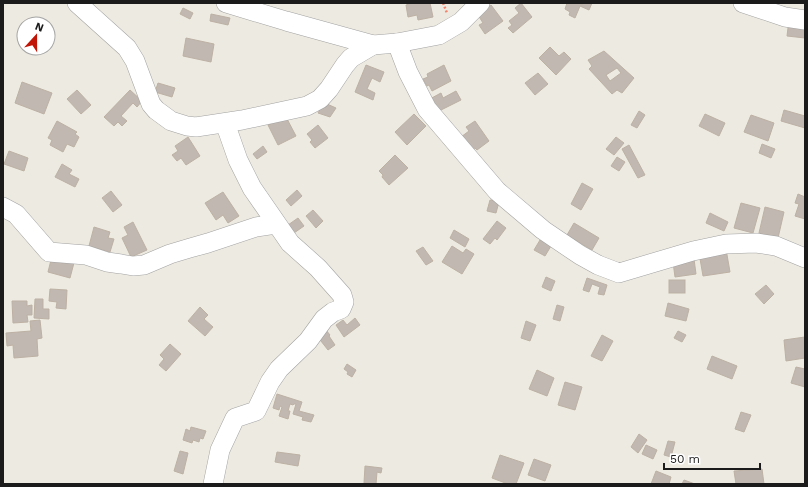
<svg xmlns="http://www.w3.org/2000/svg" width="808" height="487" font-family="'Work Sans',sans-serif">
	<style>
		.building { fill: #c1b8b1; stroke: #bdb1a4; fill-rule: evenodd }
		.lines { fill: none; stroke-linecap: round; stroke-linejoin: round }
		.minor-casing { stroke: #a2a2a2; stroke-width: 20 }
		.path { stroke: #f5836a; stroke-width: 2.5; stroke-dasharray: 2 2; stroke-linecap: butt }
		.minor { stroke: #fff; stroke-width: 19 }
	</style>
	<rect width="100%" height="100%" fill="#edeae1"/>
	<g class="building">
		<polygon points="412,3 430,3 433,17 418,20 417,15 408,17 406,5"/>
		<polygon points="521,3 532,17 513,33 508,28 512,25 509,21 519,13 515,8"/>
		<polygon points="567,3 579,3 582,5 583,3 592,3 589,10 580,6 575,18 569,15 570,12 565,9"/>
		<polygon points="491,5 503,21 485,34 479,25 483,23 478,15"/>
		<polygon points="183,8 193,13 190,19 180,14"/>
		<polygon points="211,14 230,18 228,25 210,21"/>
		<polygon points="789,20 805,22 805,38 787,36"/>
		<polygon points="186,38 214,44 211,62 183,56"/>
		<polygon points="550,47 559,56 564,52 571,59 556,75 539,58"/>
		<path d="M604,51l30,27 -12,15 -5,-3 -5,4 -23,-25 3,-3 -4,-6zM617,68l4,5 -11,8 -4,-6z"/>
		<polygon points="366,65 384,72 380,82 372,78 367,89 375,93 373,100 355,92"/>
		<polygon points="444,65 451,81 432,91 429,85 427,86 423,79 428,77 427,74"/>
		<polygon points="538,73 548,84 535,95 525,83"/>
		<polygon points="22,82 52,93 44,114 15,103"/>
		<polygon points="158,83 175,88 172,97 155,92"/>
		<polygon points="77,90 91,105 81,114 67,99"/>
		<polygon points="130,90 142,101 137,107 133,103 121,116 127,121 122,126 118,122 114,126 104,117"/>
		<polygon points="456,91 461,100 435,113 428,100 441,93 443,98"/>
		<polygon points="327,104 336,108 330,117 318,113 322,106 326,107"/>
		<polygon points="784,110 805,116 805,128 781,121"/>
		<polygon points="639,111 645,115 637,128 631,125"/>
		<polygon points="414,114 426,126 407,145 395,132"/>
		<polygon points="705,114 725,123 719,136 699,126"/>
		<polygon points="751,115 774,123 768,141 744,132"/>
		<polygon points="286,117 296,136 278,145 268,125"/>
		<polygon points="57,121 77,132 75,134 79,137 74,147 67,144 63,152 50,145 52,140 48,138"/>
		<polygon points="475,121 489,141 477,150 475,148 471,150 461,137 469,131 466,127"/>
		<polygon points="318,125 328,138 315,148 310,142 312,140 307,134"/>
		<polygon points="188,137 200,156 186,165 181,158 177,161 172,155 178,151 175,146"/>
		<polygon points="616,137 624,143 614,155 606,149"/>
		<polygon points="762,144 775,149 771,158 759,153"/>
		<polygon points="629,145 645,175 638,178 622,149"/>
		<polygon points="263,146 267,152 257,159 253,154"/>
		<polygon points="9,151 28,158 24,171 4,164"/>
		<polygon points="395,155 408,168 389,185 382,177 383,175 379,171"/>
		<polygon points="617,157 625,162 619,171 611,166"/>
		<polygon points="62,164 72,170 69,174 79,179 75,187 55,177"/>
		<polygon points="582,183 593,189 581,210 571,204"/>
		<polygon points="297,190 302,196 291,206 286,200"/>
		<polygon points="111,191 122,205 113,212 102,198"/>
		<polygon points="223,192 239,216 228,223 223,215 216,220 205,203"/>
		<polygon points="798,194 805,197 805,219 795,216 799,204 795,203"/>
		<polygon points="490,200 499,202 496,213 487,211"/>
		<polygon points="741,203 760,208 753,233 734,228"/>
		<polygon points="765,207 784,212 778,238 759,233"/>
		<polygon points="313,210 323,221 316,228 306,216"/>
		<polygon points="710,213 728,222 724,231 706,223"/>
		<polygon points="298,218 304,226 294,233 288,225"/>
		<polygon points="497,221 506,228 497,240 495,238 490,244 483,239"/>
		<polygon points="133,222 147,250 131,257 122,238 128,235 124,227"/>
		<polygon points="574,223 599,238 592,250 567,235"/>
		<polygon points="94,227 110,232 108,238 114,239 110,252 89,246"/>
		<polygon points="454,230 469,239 465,247 450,238"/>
		<polygon points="540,240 551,246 545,256 534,250"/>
		<polygon points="452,246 463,253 466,249 474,254 462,274 442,262"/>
		<polygon points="423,247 433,261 426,265 416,251"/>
		<polygon points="726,249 730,272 703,276 699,253"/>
		<polygon points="65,256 75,259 70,278 48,272 51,260 63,263"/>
		<polygon points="694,259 696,274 675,277 673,262"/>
		<polygon points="546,277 555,281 551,291 542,287"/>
		<polygon points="587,278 607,285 604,295 598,294 600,287 592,284 589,292 583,290"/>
		<rect x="669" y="280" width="16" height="13"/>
		<polygon points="766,285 774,294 764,304 755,294"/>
		<polygon points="50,289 67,290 66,309 56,308 57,302 49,301"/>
		<polygon points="35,299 43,299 43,309 49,309 49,319 34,318"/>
		<polygon points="12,301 27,301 27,306 32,305 32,315 27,315 28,322 13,323"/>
		<polygon points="668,303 689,309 686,321 665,316"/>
		<polygon points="557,305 564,307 560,321 553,319"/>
		<polygon points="200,307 208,315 204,319 213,327 205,336 188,321"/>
		<polygon points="355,318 360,325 344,337 336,325 343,320 347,325"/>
		<polygon points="40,320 42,338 37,339 38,356 14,358 13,345 7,346 6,333 31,331 30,321"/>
		<polygon points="526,321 536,325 530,341 521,338"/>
		<polygon points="326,330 330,335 329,336 335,345 328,350 317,336"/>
		<polygon points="678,331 686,335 682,342 674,338"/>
		<polygon points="602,335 613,341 602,361 591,356"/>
		<polygon points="805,337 805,358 786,361 784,340"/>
		<polygon points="170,344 181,354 166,371 159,365 164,359 160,355"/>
		<polygon points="712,356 737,366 732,379 707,369"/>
		<polygon points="347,364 356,370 352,377 347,374 348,372 344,369"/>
		<polygon points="796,367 805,369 805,387 791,383"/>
		<polygon points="537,370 554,378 547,396 529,389"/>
		<polygon points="565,382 582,387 575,410 558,405"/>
		<polygon points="277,394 302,402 299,411 314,415 311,422 302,420 303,417 293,414 296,404 294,404 293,405 290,404 288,411 290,411 288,419 279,416 282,407 280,406 279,410 273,408"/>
		<polygon points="741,412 751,415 744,432 735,429"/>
		<polygon points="191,427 206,431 203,439 200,438 199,442 193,440 192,443 183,440 186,429 190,431"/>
		<polygon points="639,434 647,440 638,453 631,447"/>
		<polygon points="668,441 675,442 671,457 664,455"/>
		<polygon points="646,445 657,450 653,459 642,454"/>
		<polygon points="180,451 188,453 183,474 174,471"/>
		<polygon points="277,452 300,455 298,466 275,462"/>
		<polygon points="500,455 524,463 516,484 508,484 492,478"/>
		<polygon points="534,459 551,465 545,481 528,475"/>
		<polygon points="365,466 382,468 381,473 377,472 376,484 364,483"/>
		<polygon points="762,469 764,484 736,484 734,471"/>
		<polygon points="656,471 671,477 669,484 651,484"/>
		<polygon points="684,480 695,484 682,484"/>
	</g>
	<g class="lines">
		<g class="minor-casing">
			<g id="minor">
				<polyline points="77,3 127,48 135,61 151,104 156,110 171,121 187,126 196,127 242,120 307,106 320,99 329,89 345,65 351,58 373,45"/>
				<polyline points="226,3 286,21 373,45 397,43 439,35 461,22 480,3"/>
				<polyline points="743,3 785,17 805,20"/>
				<polyline points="397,43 408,72 427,109 497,191 543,230 580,255 598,265 619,273 693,251 726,244 756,243 776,246 805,258"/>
				<polyline points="3,207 16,214 49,252 86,255 107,262 121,264 133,266 144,265 170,254 190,248 208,243 256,227 276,224"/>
				<polyline points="213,484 220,450 235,418 256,411 270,382 279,369 308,341 324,319 333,312 341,309 344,302 342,295 318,268 290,243 252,188 238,160 225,123"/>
			</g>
		</g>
		<polyline class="path" points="443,3 447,13"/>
		<use href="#minor" class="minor"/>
	</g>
	<rect width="808" height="487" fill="none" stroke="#1b1b1b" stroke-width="8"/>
	<g transform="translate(36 36) rotate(21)"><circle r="19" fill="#ffffff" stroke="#a4a4a4"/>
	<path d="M0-3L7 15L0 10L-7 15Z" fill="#c01507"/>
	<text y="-6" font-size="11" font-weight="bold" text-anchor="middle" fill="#1b1b1b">N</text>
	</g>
	<path d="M664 463v6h96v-6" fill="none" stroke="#1b1b1b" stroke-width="2"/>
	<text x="670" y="463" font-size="12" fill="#1b1b1b" stroke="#ffffff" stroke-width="3" paint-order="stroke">50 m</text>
</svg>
